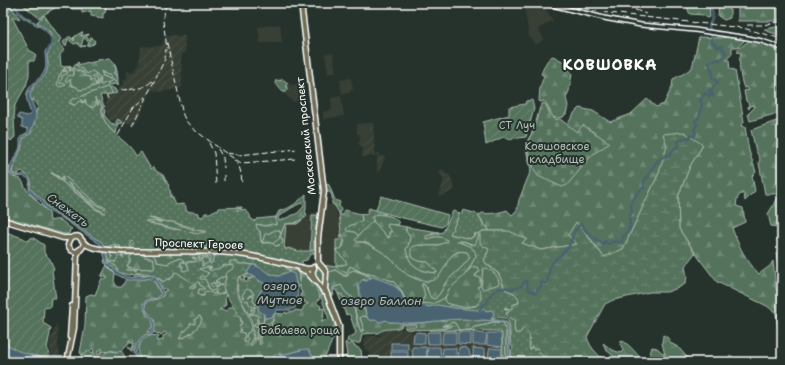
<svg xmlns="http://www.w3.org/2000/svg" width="785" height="365" font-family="'Shantell Sans',sans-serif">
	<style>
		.built { fill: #383f36 }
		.industrial { fill: url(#industrial-furrows) }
		.grass { fill: url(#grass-dots); stroke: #aab9ae; fill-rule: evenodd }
		.forest { fill: url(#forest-firs); stroke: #aab9ae; fill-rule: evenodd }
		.wetland { fill: url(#wetland-marsh); stroke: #aab9ae }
		.cemetery { fill: url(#cemetery-stones); stroke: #aab9ae }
		.garden { fill: url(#garden-furrows); stroke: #aab9ae }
		.pitch { fill: #54735c; stroke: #aab9ae }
		.water { fill: #4a646f; stroke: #92a2a9 }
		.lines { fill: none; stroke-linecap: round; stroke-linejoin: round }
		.river { stroke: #4a646f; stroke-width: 2.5 }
		.secondary-casing { stroke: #fff; stroke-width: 6 }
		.primary-casing { stroke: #fff; stroke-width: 7 }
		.secondary { stroke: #26332d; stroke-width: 3 }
		.primary { stroke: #716e59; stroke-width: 4 }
		.rail { stroke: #fff; stroke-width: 1; stroke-dasharray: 6 3; stroke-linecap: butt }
		.labels { text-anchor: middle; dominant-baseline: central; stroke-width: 4; stroke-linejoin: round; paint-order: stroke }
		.park-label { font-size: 11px; fill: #b2c0b6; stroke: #26332d }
		.street-label { font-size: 11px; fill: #fff; stroke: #26332d }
		.water-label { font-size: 12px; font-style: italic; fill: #aeb9be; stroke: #26332d }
		.district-label { font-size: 15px; font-weight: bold; letter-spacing: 1px; fill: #fff; stroke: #26332d }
	</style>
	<defs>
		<pattern id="industrial-furrows" width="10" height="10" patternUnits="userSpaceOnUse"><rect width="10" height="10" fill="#383f36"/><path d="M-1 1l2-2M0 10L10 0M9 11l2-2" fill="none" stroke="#4c524a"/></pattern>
		<pattern id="grass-dots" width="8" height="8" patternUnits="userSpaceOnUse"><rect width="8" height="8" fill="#54735c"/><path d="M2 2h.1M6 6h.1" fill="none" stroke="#6e8874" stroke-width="1.8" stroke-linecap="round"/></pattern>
		<pattern id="forest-firs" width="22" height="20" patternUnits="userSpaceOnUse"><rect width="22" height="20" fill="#54735c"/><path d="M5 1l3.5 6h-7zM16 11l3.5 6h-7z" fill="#6e8874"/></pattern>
		<pattern id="wetland-marsh" width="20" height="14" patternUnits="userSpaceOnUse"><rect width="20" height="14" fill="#54735c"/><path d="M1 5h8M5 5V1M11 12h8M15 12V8" fill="none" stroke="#6e8874"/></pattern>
		<pattern id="cemetery-stones" width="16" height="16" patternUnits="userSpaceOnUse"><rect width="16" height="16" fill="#54735c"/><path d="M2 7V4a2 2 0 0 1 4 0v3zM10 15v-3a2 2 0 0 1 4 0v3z" fill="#6e8874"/></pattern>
		<pattern id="garden-furrows" width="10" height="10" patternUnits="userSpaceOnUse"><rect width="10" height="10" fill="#54735c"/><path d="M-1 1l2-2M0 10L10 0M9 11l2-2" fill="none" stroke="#6e8874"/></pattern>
	</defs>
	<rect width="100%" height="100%" fill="#26332d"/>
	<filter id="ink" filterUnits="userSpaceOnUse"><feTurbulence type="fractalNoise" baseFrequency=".025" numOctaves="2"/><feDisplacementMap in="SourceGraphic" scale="8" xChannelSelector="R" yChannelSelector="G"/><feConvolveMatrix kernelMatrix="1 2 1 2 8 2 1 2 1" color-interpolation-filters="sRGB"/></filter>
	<g filter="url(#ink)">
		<g class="built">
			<polygon points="308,3 325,3 327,8 319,11 317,7 307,8"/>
			<polygon points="526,3 544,7 553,20 538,29 544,39 536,45 529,36 524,5"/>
			<polygon points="280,24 282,42 260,43 258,27"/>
			<polygon points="333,53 336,72 328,74 325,54"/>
			<polygon points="283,78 290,85 299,84 299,88 302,88 303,97 300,101 293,102 274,84 276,79"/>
			<polygon points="351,78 353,90 350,90 351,92 342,94 340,80"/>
			<polygon points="341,96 344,116 323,119 323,112 332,110 331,98"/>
			<polygon points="368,123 369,139 360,140 360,134 357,134 357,124"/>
			<polygon points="324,204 335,206 340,227 339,240 336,240 336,267 321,265 319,261 320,237"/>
			<polygon points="318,212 315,233 314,253 284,252 286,224 296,224 312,213"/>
		</g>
		<g class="industrial">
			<polygon points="165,35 185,36 185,53 181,54 182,88 160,92 152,90 135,124 111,121 106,113 106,95 119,93 119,86 123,85 123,80 127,79 127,72 135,71 139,65 141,47 161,46 165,39"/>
			<polygon points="368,123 373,123 375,156 362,157 362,148 358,143 360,140 369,139"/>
			<polygon points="377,153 380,153 379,156 385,157 380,171 377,172"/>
			<polygon points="443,169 446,175 448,174 451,178 455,190 442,196 439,196 444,179 439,173 440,171"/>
			<polygon points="56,324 57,325 58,346 60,356 56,357 52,355 49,346"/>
			<polygon points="386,329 404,329 413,332 420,330 499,332 502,334 503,362 370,362 370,352 364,349 365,336 380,336 380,332"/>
		</g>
		<g class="grass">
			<path d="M44,15l17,24 -2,2 5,9 -4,5 1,11 4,1 -1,1 6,-1 -1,4 4,-2 1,2v5l-6,4 3,-1 1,7 5,1 2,3c8,-2 13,-2 20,-7v-4l-3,-2 1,6 -1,2 -2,-4 -3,1 -2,-5 -5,-1 -1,-4 -11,-3 4,-5c3,6 12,7 18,7l6,6 3,6h5l4,-3 -9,-4 -2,-5 4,3 5,1 1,3 4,3 2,-1 -3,-7h-7l-2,-4 5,2 6,-4 -1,-2c3,6 3,14 3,21v-2l-11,1 8,4 2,4 -6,1v-4l-4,-3 -36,13 1,5 7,-4h2v-2l3,4 1,-4 5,8 3,1 3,-5 -2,-5 4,4 1,-1 3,5c-1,4 1,7 2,12 4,17 25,22 32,38l5,-4 10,17 3,-2 2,4 7,4 6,11 -1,2 2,2 1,5 -2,2 3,-1 4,9 7,-1 3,3v4l13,2v3l4,1 2,-4h5l5,-3 3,1 1,-3 23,-1v1l-5,1v2c7,-4 13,1 14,8l4,2 2,-2 19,-2v8c-6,-1 -11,2 -17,-1l2,17 1,2h11l3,3 4,-1 3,-5 -3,-4 5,-12 10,-1 11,-7v-3l1,3 -10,8h-11l-2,24h2v2l2,-2 10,3h15l1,2 -5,3 -2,4 -5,1v3l2,1h-5l1,16 -5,-10 -11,2 -4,3h-3l-16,-6 -5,-5 -10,-1h-7l-6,-2h-3v4l-9,1 -3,2 -7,2 -3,-2 3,-1 -4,-1 -6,2 8,3 -5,7 3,3 1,6 7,1 4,-4 -6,2 -3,-3 4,-3v3l1,-3 8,-5 1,1 2,-2 -2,18 -6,2 -2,-2 -16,3 -2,-2 1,-5 5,-1 -3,-1 -2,-5 -6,7 -3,-2 1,-2 -1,-4 -11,-7 -5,2 -11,6 -1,-2 -15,-7h-12l15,2 -16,1 -2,-2 -3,1 -12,-3 -3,-6 -5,-4 4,-1 2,2v-2l3,-5 -2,-7 1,-4 -2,-1 -2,6v7l-4,4 -7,-19 -6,-3 -49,-32c-5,-8 -11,-12 -17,-19l1,-7 -3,-5 -6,-5 -3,1 -1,3 -5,-1 -1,-6 1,1 9,-23v-1l-1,3c1,-12 4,-10 11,-16l-1,-3 4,-4 -1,-5 4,-15 -5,-6v2l-3,-2 -1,-5 2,-2 3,-6 12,-12 2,-11 -1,-8 6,-12 -3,-11 -13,-10zM51,173l7,3 6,5 -2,-4 2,-1 36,30 -8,-3 -25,-21 29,27 5,2 -6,-2 -16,-14zM150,218l18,4h4l22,6 -3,2 2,1 2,-1 10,2 -33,-3 -22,-6 12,-1zM157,239l20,3 6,5 5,-1 1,-6 20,7 2,1 6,-5 11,7 -10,5h-3l-2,3 -1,5 -2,-1 1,-7 -5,2 -9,-2 2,2 -3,1 -6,-1 1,2 5,1 -1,2h-9l3,6 -4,3 -3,-2 2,-3h-4l1,-4 2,-1 1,2 1,-1c-4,-7 -10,-3 -16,0l-1,2 -11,-2v-3l-3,-4 1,-7 2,-1zM135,251l8,5 7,2h2l2,5 -1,6 -20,-1 3,2h-8l4,-2 -5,-2z"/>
			<path d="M369,208l15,5 2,2 -9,-1 -5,3 1,4 -11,12 -4,2 -4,-3c-4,0 -7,1 -8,-3l3,-3 13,-5 -1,-7 5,1z"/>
			<path d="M463,210l15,4 6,12 4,1 1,4h-6l-3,2 3,13 6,3 -4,10 1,5 13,10 6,15c7,4 14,4 14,14l-5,1 -1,5 -2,1 -6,-3v1l5,3 -1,2 6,8v2l7,6 2,-1 23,26 -5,8h-30l-1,-11 2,-3c-8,-10 6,-37 -21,-29l2,1 -3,-1 3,-5 -2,-4 -6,1 -3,-3 -4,5 -5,-3 -20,-2 -17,-3 -8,2 -8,-2 -8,2 -8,-5c-2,-4 -2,-8 -5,-12 -4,-4 -24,-13 -30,-12l-2,-3 -13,-5 -7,3 -2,3 -11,-6 -2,1 -6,1 -5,-7 14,2 9,5 4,-3 -1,-2 2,-1 10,5 33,10 8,9 6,13c9,3 31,0 39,-7l-1,3 5,6c9,0 32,8 30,-9 0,-4 0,-6 -3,-9l4,-8 -6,-3 3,-3 -6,-6 -4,3 8,-14 -13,-13h-4l-2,-2h6l9,4 4,-12 -6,6 -21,-5 8,-14 1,-6 4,-1z"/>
			<polygon points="312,215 316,215 318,217 314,236 314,249 313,250 310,250"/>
			<polygon points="319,266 323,269 325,278 322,283 316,280 314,271 316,267"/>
			<path d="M249,274l3,2 -2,3 -5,-2 -1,5h4v-3h3l2,-2 12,7 -7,12 -1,9 -2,-1 -2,-3 1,-5h-2l-4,2 3,-3h2l-1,-4 -6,-1 -4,6 4,4h3l2,6 5,1 -2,2 1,1 -2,3h-3v1h6l2,3 -2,3h4l-3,2 6,1 -1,5 -2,-1v-3l-2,1 -2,-2 -2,1 1,2h4v4l-3,2 1,3v5l-3,-2v4l-3,4 -1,-3 4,-7 -2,-1c6,-21 -22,-38 -13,-58l2,-1v4h1l2,-3z"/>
			<polygon points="341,285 345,291 350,295 360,305 365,311 366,316 360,318 363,326 362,332 360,331 354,306 348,304 340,294 338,294 336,290 332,290 334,295 329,296 333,288"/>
			<path d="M199,316h1l2,4c-5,10 -13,16 -23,19 2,-6 14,-18 20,-23z"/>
			<path d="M451,322l4,1c5,8 7,8 16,7l3,-3 11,-2 7,-3h10l2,2 2,8v30h-3l-1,-28 -2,-3 -70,-1 9,-2 6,1 4,-4 -7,1z"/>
		</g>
		<g class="forest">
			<polygon points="688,3 709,3 710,17 707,18 704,15 690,14 688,10"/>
			<polygon points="719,3 730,3 730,18 724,20 718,16"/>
			<polygon points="738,3 782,3 782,18 774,21 738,21"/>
			<polygon points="782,26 782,36 764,30 765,29"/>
			<path d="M82,32h1l-2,4 8,-2v1l-3,1 4,5 1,-4 4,4 -1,3 -7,2 2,-3 -5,-6 -3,9h5l-6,1 -2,-4 -4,1 -6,-5 -2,7h-1l-2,-4c3,-2 4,-6 8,-5v2h1l2,-2 -1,3 1,1 1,-5z"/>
			<path d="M699,37l21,1 9,-1 15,2v2l-6,6h-6v7l-6,6h3l1,9 5,1 9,52 -3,4 4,1 4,24 7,21 -4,4 3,15 -10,10 -1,-7h-4l-3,5 -1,7 7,2 2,14 -13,6c7,19 13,31 27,46l11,-8 3,-5 3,28 6,7v37l-4,-5 -2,-15 -9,-7 -50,-24 -16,-21 -22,-32 -1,-32 12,-31 13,-21 -36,1 -8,27 -36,76 -19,8 -14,-19 -12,6 -37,6 -20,-7 6,-4 -21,-8h-17l-1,-4 -4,-1 -2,-6 -4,-5 5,-2c5,2 19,-1 24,-3l5,5 5,-5 2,-10 12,-30 -6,-25 11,-19 5,-21 8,7 2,5 16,8 8,-13 4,-4 14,3 17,11 21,-8 16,-15 9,8 8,-3 8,-17 1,-8 10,-5 9,-6z"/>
			<path d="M750,40l10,2 22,11v59l-32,9 -2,-7 7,-7 -1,-2 -4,1 -1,3 -1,-1 1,-4 -3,-3 -2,-10 5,-1 -2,-3 -3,1c-4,-9 -6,-27 -3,-35l-4,-1 1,-3z"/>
			<path d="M553,56l11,6 8,12 -3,17 -3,7 2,8 -2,8 -3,3 -6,1 -4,-1 -7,-14 -3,-2 -2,1 -2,-1 1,-14 4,-11 -3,-2c3,-6 5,-15 12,-18z"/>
			<polygon points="108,58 110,58 115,65 116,71 113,73 116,75 117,83 111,78 110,75 107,75 101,71 103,76 112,80 112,81 100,85 101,78 98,76 97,74 92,71 87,74 84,70 77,66 76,64 78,62 79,63 78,65 88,62 89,63 97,61 99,59 103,60"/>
			<polygon points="70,65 72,69 74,68 77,71 85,73 84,76 90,77 91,81 94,80 96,85 97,84 97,80 92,76 95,74 96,77 99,79 98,85 86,89 79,90 77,87 71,85 70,82 71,79 67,82 65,81 69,75 73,76 74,75 74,70 69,71 71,69 70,67 67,68 65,72 67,71 68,73 62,76 62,79 60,81 60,84 63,83 66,85 60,87 57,85 59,76 64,69 63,72 64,72 65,67"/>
			<path d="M107,87l5,5 -1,2 -4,1 1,4 -2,-4h-6l2,7 3,5h-2l-1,1 3,2 -1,5 8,9 1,-1 3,3v-4l2,-3 5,4 -6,1 2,3 -2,1 -1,6c-8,-6 -16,-17 -14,-28l-3,-5 -1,4 -3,-7 1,7 -3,3 -7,-4v-3l-1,-2 -1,4 -3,-4 2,4 -4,-2 -4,4 -6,-2 2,-3z"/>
			<polygon points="782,119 782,279 780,268 781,266 778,264 776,254 781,245 777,239 777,227 771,226 768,214 780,194 765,194 759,163 760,159 756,151 751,130"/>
			<path d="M10,166v8l3,3 8,2 7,13 21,21 1,8c13,-4 12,2 22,8l-3,2 1,1 -2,2h-5l-60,-18v-49z"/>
			<path d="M51,172l13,9 -2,-4 2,-1c4,4 9,6 13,10 9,7 17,20 29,21l-1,2 -13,-6 -25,-21c7,10 27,26 38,31h-1l-9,-4z"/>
			<path d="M327,184l2,1 6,15 5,2 -1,4 2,3 -1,4 2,3 1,-1v-4l2,-1 16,4 1,7 -13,5 -3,3 1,2 7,1 4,3v7c6,0 8,1 14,4 7,4 14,8 20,14 11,10 20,22 36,21 20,-2 15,-34 39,-29l3,5 -2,3c-5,7 -12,12 -18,18 -6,6 -8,15 -15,21h-3l-3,-3 -2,-9 -4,14 -7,4 -9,-2 -6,-13 -8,-9 -33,-10 -10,-5 -3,6 -9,-3 -2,-3 2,-1h5l2,-5 -9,-9v-2l7,-2 2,-7 -4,-8 -2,-19 -4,-7 -3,-2v-8l-2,-4h-5v-7z"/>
			<path d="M306,194v16l-1,1 2,5 -12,7 -10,1 -5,12 3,5 -1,3 -7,2 -2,-3 6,-6 2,-4c-8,-5 -17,2 -19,9l-1,-1 -1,-10 -3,-2 -1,-5 9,2 7,-2 4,1v-8l3,-6c10,-1 20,-10 27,-17zM302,203l2,3 -6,7 -19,8 -1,-4c4,-3 19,-13 24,-14z"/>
			<path d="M377,214c9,2 16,0 22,9l-1,2h-11l5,8h-3l1,5c-7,-3 -16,-13 -18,-21z"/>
			<polygon points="149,218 168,222 172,222 195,230 205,231 206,232 201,232 198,234 150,223 145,221 162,222"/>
			<path d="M406,227l33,5 -8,2 -3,5c6,-4 13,-3 20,1l-3,3 -11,3 -16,-1v16l10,1 9,10v1c-16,-1 -29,-7 -31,-24l3,-6 1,-7 -4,-4z"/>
			<path d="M156,238c8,3 22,3 27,9l4,-1 2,-6 20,7 2,1 1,-3 5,-2 11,6 -3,5 -10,1 -2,3 -1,5 -2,1v-8h-4l-1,1 -8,-2 5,5v-2h5l2,3 -1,2 -6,3v-5l-4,-1 2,-2h-4l-3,-1 -1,1 3,1 2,2 -11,1 3,7 -4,2 -3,-1 1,-4h-3l1,-4 2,-1 1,2 1,-1c-4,-7 -10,-3 -16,0l-1,2 -11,-2v-3l-4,-4v-4l4,-4z"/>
			<path d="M132,241l2,2 -3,6 4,2 -1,-2 2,-1c3,6 10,11 16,10l2,2v5l1,2 -1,2 -21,-1 4,2h-11l3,-2h3l-5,-2 3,-4v-6l3,-1v-3l-5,3h-6l2,3 -2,-2 -2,1 4,-4 -5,-8 6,8 5,-3 1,-2 -1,-2z"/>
			<path d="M115,244l2,2 -1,3 2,5v4l-3,3v2l-2,-2 -4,1 7,4 2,4 -2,1c-6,-4 -8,-7 -8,-14l1,4 4,-4 -2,-1v-3l2,-1 -6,-5z"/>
			<path d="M105,259h1l1,7 8,8 -1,7 2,4v2h6l4,-8 12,1 11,-2 6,5 6,11 -4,5 -6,-1 -8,5 3,11 6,4 1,7 -5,7 2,1c-8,1 -13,10 -16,18h-3l-3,-4 4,2 2,-6 -1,1v-4l-2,-1 -3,2h3l1,2h-4v2h-2l-5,7 -8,-1 -1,-1 -4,2 -5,-1 -1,2 -2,1 -1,-1 3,-3v-2l-5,4 3,7h-3l-3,-5 -1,-6 -7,6 -4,1 -2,-2 5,-28 1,-29 5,-2 4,1 7,-17 3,2 3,-2 -7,-2 1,-1 5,-10 -3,-3z"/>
			<polygon points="224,265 235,266 224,277 221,277 215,281 217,282 214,284 214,282 210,284 213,287 217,284 218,282 219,285 222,285 215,287 216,290 211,291 205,279 200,279 201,276 205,277 209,273 199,269 207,267 212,268 208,269 211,271 214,269 218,269"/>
			<path d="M285,267l5,3v2l2,-2 6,1 1,11h1l1,-12 5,2 15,15 14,37v10l-12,28h-8l-6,-12h-9l-18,5 -5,-1 -12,8h-124c-4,-10 -3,-16 3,-24l8,-3 5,1 2,-1 -2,6 6,-1v-4l4,-2 -2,-2 -4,3 -2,-2 -2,1 -2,-2 -2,1c6,-15 -2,-14 -8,-25l1,-6c6,-3 11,-2 17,-6v-4l5,-2c-7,-3 -6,0 -11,-9v-3l6,4 4,-3 2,1 5,-4v-4l4,1 6,5 6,3 4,3v2l-3,-1 -1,2v1l3,1 3,-2 -1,-3 2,-2h2v2l6,5h-6l-1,5 2,2h4v-4l2,-1 9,3 1,-3v3l2,1 6,-2v-3l2,4 -1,4 1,7 -7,5h4l3,1 3,-4h5c6,8 9,15 6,25l4,1 1,4 -2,1 2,5 2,-10 3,-4 3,2 -1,4h2l-4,8 1,3 3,-4v-4h2v2l1,-1 -1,-7 3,-3 -1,-3h-3l-1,-2 2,-2 2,3 3,-2 -1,4h2l-3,13 5,-17 -1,10h2l8,-12 2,-8 8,1 3,-2 1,2 2,-2h5l1,-2 7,1 2,-5 4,-2v-1h-3l-1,-3 -2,2 -2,-1v-6l2,-3 -2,-2v-5l-2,3 -6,-15h-3l-1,-4zM315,285l2,1 12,33 -8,2 3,-3c-1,-2 0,-7 0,-10l-4,1 1,-3 -4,-2v-4h2l1,-2zM199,316h1l2,4c-4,9 -13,17 -23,19l5,-8h2l5,-8 4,1v-5z"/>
			<path d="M472,267h5l3,3 -1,2 -4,3 1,2h4v9l-3,1c6,6 5,11 0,18l-10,2h-6l-15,-4 -1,-4 2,-8z"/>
			<path d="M486,268c7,3 13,8 13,16l-15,5 -3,-2 2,-18z"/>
			<polygon points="335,270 344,276 347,276 348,273 353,270 370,276 370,278 366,281 364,279 358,285 360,295 365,311 352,297 346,293 341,285 333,288 333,294 329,296 326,285 328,276 327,272 333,271"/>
			<polygon points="247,289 253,292 253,295 251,295 248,298 252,296 254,296 253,301 255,304 256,305 257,303 259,311 264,314 263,323 257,322 259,320 256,320 258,317 256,314 250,315 250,313 253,313 255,310 254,309 251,311 251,309 256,307 251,306 249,304 248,300 246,301 242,296 244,292"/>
			<path d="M338,294l4,1 6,8 3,-1 2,2 4,17 4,11 3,-2 -4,-13 6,-1 2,3c4,2 8,0 12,3l6,-2 3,2c7,-1 14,2 21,1 7,0 14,0 19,-1 16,-2 33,-5 50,-1l3,-1 17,1 8,2 1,5 1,34h-3v-30l-2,-8 -2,-2h-10l-7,3 -11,2 -3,3h-12l-4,-7 -2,-1 -11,4h10c-5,4 -38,4 -46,3l-2,-2h11l2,-2h-14c-6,7 -18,1 -25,8l-16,1 -2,9h-7l-6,-2 1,-3 6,-3 2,-2 -6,-18 -2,-1 -2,1z"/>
			<polygon points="346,342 348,345 351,343 361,350 362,357 359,362 354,362 353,357 341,358 341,356 344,357 347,355 345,343"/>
		</g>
		<g class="wetland">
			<path d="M684,132l19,13 -13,21 -12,31 1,32 16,24 -10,13 2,11 -2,7 -7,4 -11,4h-17l-37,8 -8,4 -18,33c3,11 13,22 24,25h-61l-2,-4 -6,-2 -5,-8 -3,2 -2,-4 -2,4c-3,-10 4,-16 -7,-22l-3,5h-5l-1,-8 1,-4c-4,-2 -7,-4 -9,-8l3,-1 1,-1 -6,-3 8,1v-4l7,-2c0,-11 -8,-10 -14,-14l-6,-15 -15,-13 5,-12 -9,-5v-11l3,-2h26l18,8 -5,4 19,7 36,-6 -9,-9 8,-13 28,35 19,-8 36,-76 8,-27 -4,-12z"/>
			<path d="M453,211l7,2 -2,2 -1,5 -7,14 20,5 8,-6 1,2 -4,10 -12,-4h-6c7,4 19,5 19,15l-8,14 -5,7 -14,12 -3,7 -3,3 -11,5 -11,-1 4,-7 -3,-12h2c4,5 4,10 7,14l4,1c7,-6 9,-15 15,-21 6,-6 13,-11 18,-18l2,-3 -3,-5c-24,-6 -18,27 -38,29 -3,0 -7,-1 -10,-2 -16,-4 -15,-8 -27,-19 -6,-6 -13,-10 -20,-14 -6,-3 -8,-5 -14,-4l-3,-2c5,-6 11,-13 18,-19l15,17 2,-1 -1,-5h3l-5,-6 1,-2 19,3 -2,3 5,7 -2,9 -2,3c2,17 15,23 31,24v-1l-9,-10 -10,-1 -6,-3c-6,-17 10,-12 19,-12 6,0 12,-2 16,-5v-1c-8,-5 -13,-3 -21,-1v-3l17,-4z"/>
			<polygon points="275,230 279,230 281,233 279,239 272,244 270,242 262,243 265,234 270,233"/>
			<path d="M341,234l3,8 -3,7h-5v2l9,9 2,4 -9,1 -2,2c0,-9 0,-18 0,-27h4z"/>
			<path d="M230,261h6l3,3h7l6,1 -5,8 2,1 -10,3c-7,15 3,23 8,36 3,6 4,12 6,18l-3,-2v3l-3,1 -1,3 2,3 -3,4 -2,-5 2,-1 -1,-4 -5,-1 2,-2 -2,-5 3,-1 -1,-5 -16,-26 -2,-6 3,-9 -1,-4 10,-7 -3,-2 -2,1z"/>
			<path d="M273,315v6l-4,2 2,1 1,-1 -2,7 -5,3h-2c1,-4 6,-5 5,-10l-4,1 -4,11v6l2,1 -2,3 -2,-6 6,-19 1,-2 7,-1z"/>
			<polygon points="663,335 667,337 672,344 678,347 691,362 651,362 650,354 652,347 657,348 665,355 662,343"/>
			<path d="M621,340c10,5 16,16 26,22h-26l-15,-12 -3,-7 9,7 9,3 2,-3 -2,-5z"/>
		</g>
		<path class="cemetery" d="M543,103l3,2c3,6 5,17 14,14l17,13 6,-7 27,18 -17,11 -26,31 -5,2 -24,-11 -6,-11 -6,-20 8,-16 6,-22z"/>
		<g class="garden">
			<polygon points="3,3 9,3 20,19 12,17 29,50 36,54 34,61 29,61 29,75 26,86 15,105 14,119 15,137 11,141 3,133"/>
			<path d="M21,3h43c-9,5 -17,9 -25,15z"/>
			<polygon points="65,3 107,3 105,13 103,13 103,18 91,16 91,11 82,13 82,9 72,9 70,6 67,7"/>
			<polygon points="532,100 534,109 526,137 511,139 503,137 486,145 483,122 509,115 509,107 525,104 526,101"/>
			<polygon points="381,196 448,215 446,223 442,227 403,218 377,211 376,209"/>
			<path d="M3,231l20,7 5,3 4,-4 12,8v8l6,6 4,10 -2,2c2,10 2,18 4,27h-5l-1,9 -6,1 -1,15 8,5 -4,20 3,6 -3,5 -31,-8 -13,-10z"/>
			<polygon points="89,351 92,352 99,362 70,362 70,358 75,362 83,354"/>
			<path d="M110,351l7,1 4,-1c4,4 3,7 9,11h-28l-2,-5 6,-5z"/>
		</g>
		<polygon class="pitch" points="282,79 288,83 286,85 288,90 285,92 283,92 275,83 276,80 281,81"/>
		<g class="water">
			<path d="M19,11c11,14 31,10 34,32l-6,12 1,11 -2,8 -16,16c-1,10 5,16 6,25 0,7 -5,13 -6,19l-5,1 -2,3 -2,10 -10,24 3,4c8,0 11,-6 17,4l-1,8 5,6 7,5 5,8 49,32 6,3 6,15v6l6,6 13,8 11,1 12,-3 6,2 7,15v3c-6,7 -12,3 -18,8l1,8c8,7 12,11 7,22 -12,7 -12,5 -17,20l5,9h-4v-4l-3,-4c1,-12 8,-18 17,-22 7,-16 -8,-15 -8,-29l5,-4h9l4,-5 -6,-14 -3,-2 -14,2h-11l-11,-6 -9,-9 -6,-20 -39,-27 -16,-8 -6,-10 -6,-3 -5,-6v-5l1,-5c-4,-7 -11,-4 -17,-4l-4,-5c1,-8 6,-15 10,-22 2,-4 0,-9 2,-14l7,-4v-3l-6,-2v-7l-4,-2v-3l2,-1 7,2 4,-2c-5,-16 -9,-21 6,-34 3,-3 6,-5 8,-10 2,-6 0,-12 0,-19l2,-2 3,-1c7,-22 -24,-23 -33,-36z"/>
			<path d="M252,265c9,1 16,10 25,11 5,1 8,-7 17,-2l4,19 -3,15 -5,2h-13l-5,7 -7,1 -1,-4 -5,-3c-3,-14 0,-16 6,-27l-18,-11z"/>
			<path d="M372,277c13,4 30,9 32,24l9,6 8,-2 8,2 8,-2 17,3 24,2 1,3 4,-5 3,3 6,-1 2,4 -3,5c9,3 14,-3 18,8l2,35h-2l-1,-34 -1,-5 -8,-2 -17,-1c-6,2 -12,-1 -18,-1 -18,0 -36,4 -54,4 -7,1 -14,-2 -21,-1l-3,-2 -6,2c-4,-3 -9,-1 -12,-3l-8,-24v-3l-2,-7 4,-5 5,1z"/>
			<polygon points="417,332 425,333 425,344 413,343 414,334"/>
			<polygon points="428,332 440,332 440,344 428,344 427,334"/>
			<polygon points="443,332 456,332 456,344 442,344"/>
			<polygon points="458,332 471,332 471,345 458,344"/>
			<polygon points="473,332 486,334 488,333 501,333 502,347 487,345 487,335 485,345 473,345"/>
			<path d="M3,341c18,16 31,12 51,21h-39l-12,-7z"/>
			<rect x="391" y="343" width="17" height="7"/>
			<polygon points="413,347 426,347 427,357 428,347 440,347 441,358 442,357 443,348 456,348 456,359 444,359 426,358 413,359 412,348"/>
			<polygon points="459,347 467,348 469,350 471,360 458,360"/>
			<polygon points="473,348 485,349 485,359 473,359"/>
			<polygon points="490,348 502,349 501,360 488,360 489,350"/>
			<polygon points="305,349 309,350 315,362 284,362 285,361 283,360 279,362 268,362 275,357"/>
			<rect x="391" y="352" width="17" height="7"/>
		</g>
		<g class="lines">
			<g class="river">
				<polyline points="13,3 20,13"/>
				<polyline points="47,51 52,43 51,38"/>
				<path d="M481,314l-2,-2 3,-6 5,-3c3,-12 14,-18 25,-14 3,-1 7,-1 10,-3l1,-3 3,-2c4,11 -1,7 10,12l5,-7 1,-4 3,2c5,-4 3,-12 5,-17 4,-9 14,-13 19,-21 5,-9 2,-13 12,-22l10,12 10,6 2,3 2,-4 3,3 8,-3 5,2 1,-1v-2c1,-4 5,-7 8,-12l-1,-3 1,-3 -1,-5 3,-5 -1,-9 7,-11 6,-4v-7l2,-3h2c3,-11 11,-22 22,-23l2,-4 7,-6 -1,-3 7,-5 4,1 2,-3 3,2 2,-4 -2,-3 3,-6 -2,-3 4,-3 3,-14 -2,-3 3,-6 2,-2 4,3h4v-1l-4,-3v-2l3,1 1,-4 5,-5 -6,-4 1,-4 -4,-11 2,-2 11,-2 4,-6 -5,-7 -4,2 -2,-4 -3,-1v-9l-3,-7 4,-12 -3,-12"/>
			</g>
			<g class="secondary-casing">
				<polyline id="secondary" points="544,3 604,18 641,25 695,30 748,38 762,41 782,48"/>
			</g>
			<g class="primary-casing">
				<g id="primary">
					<polyline points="301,3 324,191 318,238 318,262 324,269 326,273 325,289 339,326 339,362"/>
					<polyline points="3,220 63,238 71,238"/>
					<path d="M84,243l-2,5 -6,4 -5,-2 -3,-5 3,-7c11,-6 9,4 16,7 9,5 23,5 33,6 37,2 74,-2 110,2 27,2 52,10 78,16l6,-1"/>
					<path d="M314,267c-5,11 6,16 10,25"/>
					<polyline points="301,270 306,271 314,280"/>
					<polyline points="70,337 72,306"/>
					<polyline points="67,362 74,328 77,255 80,250"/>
				</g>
			</g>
			<use href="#secondary" class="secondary"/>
			<use href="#primary" class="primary"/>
			<g class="rail">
				<polyline points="166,3 163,21 167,48"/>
				<polyline points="558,3 600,12 743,28 782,39"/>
				<polyline points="618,3 646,14"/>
				<polyline points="747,25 763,25 782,21"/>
				<polyline points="167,43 183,115 186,121 192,128 227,154 241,163 296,159"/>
				<path d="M121,90c12,-1 23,0 32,-10"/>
				<polyline points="132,126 165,59 166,49"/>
				<polyline points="118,135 133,108 145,97"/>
				<polyline points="209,143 214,153 216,185"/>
				<polyline points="218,149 223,158 224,168"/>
				<polyline points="227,153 239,155 297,149"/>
				<path d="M234,160c7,6 7,14 8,23"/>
				<polyline points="224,175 224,184"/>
			</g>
		</g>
	</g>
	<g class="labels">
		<g class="park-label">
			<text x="517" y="125">СТ Луч</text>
			<text x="557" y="146">Ковшовское<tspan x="557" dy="13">кладбище</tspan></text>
			<text x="300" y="330">Бабаева роща</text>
		</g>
		<g class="street-label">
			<text transform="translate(306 136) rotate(-96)">Московский проспект</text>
			<text transform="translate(199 244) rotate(2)">Проспект Героев</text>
		</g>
		<g class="water-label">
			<text transform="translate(68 210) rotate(36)">Снежеть</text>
			<text x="280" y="286">озеро<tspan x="280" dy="14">Мутное</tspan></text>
			<text x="381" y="301">озеро Баллон</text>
		</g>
		<g class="district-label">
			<text x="610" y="65">КОВШОВКА</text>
		</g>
	</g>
	<rect width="785" height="365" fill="none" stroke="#26332d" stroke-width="16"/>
	<rect x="8" y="8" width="769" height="349" fill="none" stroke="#fff" stroke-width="1.5" filter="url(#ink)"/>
</svg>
